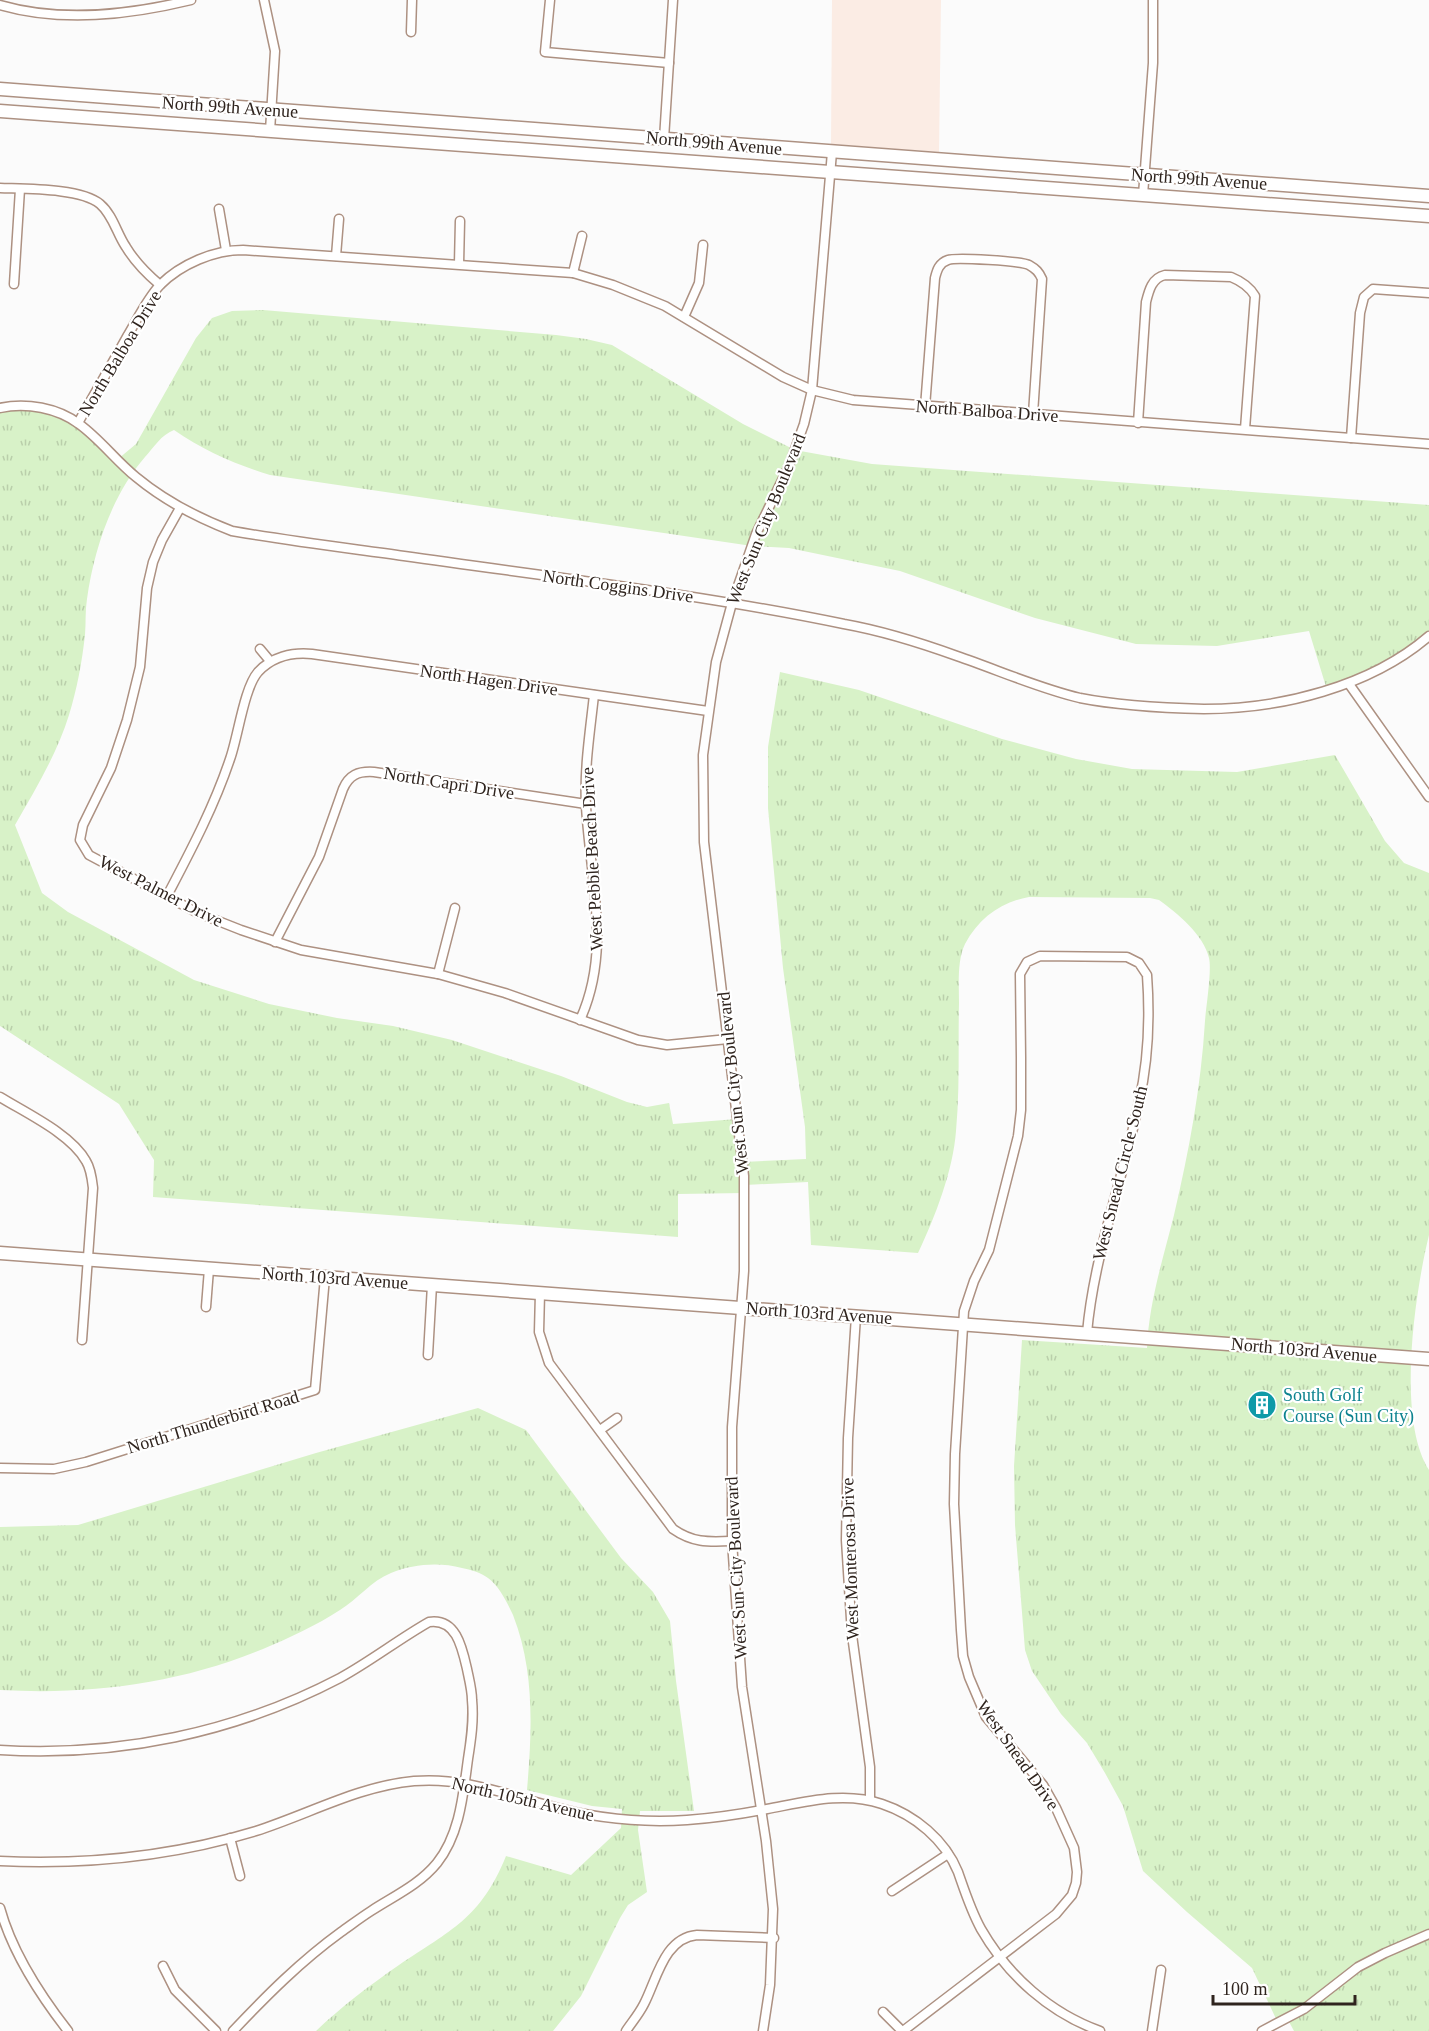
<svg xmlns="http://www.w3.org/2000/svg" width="1429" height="2031" font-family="'Times New Roman',serif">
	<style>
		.built { fill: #fbece4 }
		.grass { fill: url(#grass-tufts) }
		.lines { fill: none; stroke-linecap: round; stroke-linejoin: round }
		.street-casing { stroke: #ad9182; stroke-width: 11 }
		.secondary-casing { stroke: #ad9182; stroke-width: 15 }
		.street { stroke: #fff; stroke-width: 8 }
		.secondary { stroke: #fff; stroke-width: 12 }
		.labels { text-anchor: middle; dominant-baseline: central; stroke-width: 4.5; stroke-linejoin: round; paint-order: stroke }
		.street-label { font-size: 18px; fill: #2f241e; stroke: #fff }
		.culture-label { font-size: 18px; fill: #0d838f; stroke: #fff; text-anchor: start }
	</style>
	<defs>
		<pattern id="grass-tufts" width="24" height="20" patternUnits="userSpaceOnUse" patternTransform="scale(1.5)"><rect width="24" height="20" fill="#d8f2c8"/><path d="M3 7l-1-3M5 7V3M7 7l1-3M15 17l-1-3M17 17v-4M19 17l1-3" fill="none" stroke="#bacfab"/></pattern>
	</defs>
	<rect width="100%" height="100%" fill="#fbfbfb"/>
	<polygon class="built" points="832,0 941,0 939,152 831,144"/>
	<g class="grass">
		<path d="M263,310l293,25 30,4 26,6 131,79 52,26 77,14 557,41v131l-29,22 -73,32 -18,-59 -92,15 -81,-2 -101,-26 -135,-47 -111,-23 -37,-2 -482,-71c-35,-11 -66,-24 -96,-45 -13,5 -20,17 -29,27 -33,38 -51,92 -58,142 -2,12 -1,24 -2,36 -3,27 -8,54 -16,80 -12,39 -34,75 -54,110l27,68 26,19 126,68 75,24 68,14 56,8 59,14 109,36 66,26 20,5 22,-4 4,21 64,-5 6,43 63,-3 -1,-32 -22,-159 -15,-160v-61l12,-75 79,18 143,49 74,20 56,10 105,3 98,-17 50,86 19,22 25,10v362c-14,57 -33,184 0,235v561h-135l-7,-13 -9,5 -26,-55 -65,-56 -44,-41 -20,-65 -18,-33 -18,-30 -26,-29 -29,-43 -7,-21 -10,-125 -1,-59 8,-126 125,8c2,-46 16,-89 27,-133 15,-64 27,-128 31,-194 1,-14 7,-51 4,-63 -5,-23 -32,-45 -50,-58l-9,-2 -121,-1c-28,5 -50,21 -64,47 -8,16 -6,41 -6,59 -1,42 1,86 -3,128 -3,40 -21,86 -38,122l-107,-8 -3,-63 -63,3 -1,8 -66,1v43l-525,-40 1,-37 -35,-56 -119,-78v-618l26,-2 52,17 40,36 18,-15 60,-106 16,-20 20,-7z"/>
		<path d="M478,1408l48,22 95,128 32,34 17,29 6,60 18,130h-54l-2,19 9,62 -19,13 -8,13 -39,78 -28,35h-237c25,-24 54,-46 83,-66 52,-35 82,-47 107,-109l65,19 50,-47 1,-19 -30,-3 -65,-16c5,-59 8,-119 -14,-175 -6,-13 -14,-29 -25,-37 -8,-6 -17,-8 -26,-10 -23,-6 -49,-4 -71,5 -20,8 -33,26 -51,37 -23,15 -51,28 -77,39 -85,35 -172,46 -263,41v-163l78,-2 238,-72z"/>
	</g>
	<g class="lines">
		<g class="street-casing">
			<g id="street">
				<polyline points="264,0 275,51 270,131"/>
				<polyline points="550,0 545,52 669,63"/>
				<path d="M0,5c62,18 129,10 191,-5"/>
				<polyline points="411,32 412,0"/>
				<polyline points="664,139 673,0"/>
				<path d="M0,188c25,1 81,0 100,16 13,11 17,30 26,43 9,15 21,27 34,38"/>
				<polyline points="1143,195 1153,63 1153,0"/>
				<polyline points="219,209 226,250"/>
				<polyline points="336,256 339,219"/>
				<polyline points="459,264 460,221"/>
				<polyline points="573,273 582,236"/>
				<polyline points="14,284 20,189"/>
				<polyline points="684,317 699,283 703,245"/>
				<path d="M925,407l10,-129c2,-8 4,-15 13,-18 7,-3 74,1 81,5 7,4 10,7 13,14l-9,135"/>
				<path d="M0,408c26,-6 58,0 79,16 21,15 37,37 57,53 29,24 62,41 96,54 57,10 115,17 172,25 147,21 295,38 440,68 39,7 77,19 113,32 41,14 81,32 123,42 40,8 83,10 124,11 76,0 166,-22 225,-73"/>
				<path d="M78,423c17,-30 34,-59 50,-88 10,-17 19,-36 32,-50 21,-21 54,-35 83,-35l330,23 40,12 52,21 118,71 29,13 41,10 576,44"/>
				<path d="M1138,423l8,-121c3,-12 6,-24 19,-27l66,2c10,4 18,9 24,19l-10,133"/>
				<polyline points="1351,438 1360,313 1364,297 1373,289 1429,293"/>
				<polyline points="180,508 162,540 153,562 147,588 140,667 127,720 111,768 83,825 80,840 89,855 198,913 241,930 301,950 438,974 505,993 638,1040 667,1045 728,1039"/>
				<polyline points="260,649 270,661"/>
				<polyline points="1349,684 1429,797"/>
				<path d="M167,896c23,-44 47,-89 63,-137 8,-22 14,-71 28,-87 14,-15 34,-20 54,-18l396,57"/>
				<path d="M275,942l44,-85 24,-68c6,-14 15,-18 31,-17l212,32"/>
				<polyline points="438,974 455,908"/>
				<path d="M580,1020c32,-70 10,-141 6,-214 -2,-37 4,-74 8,-111"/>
				<path d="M0,1097c26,16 71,37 86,64 5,8 6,18 7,27l-11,152"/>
				<path d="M540,1293l-1,39 10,31 124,166c20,14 35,13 59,12"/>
				<polyline points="206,1307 209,1269"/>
				<polyline points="856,1316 848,1438 846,1540 852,1635 870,1767 870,1800"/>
				<polyline points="428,1355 432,1285"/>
				<polyline points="600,1430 617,1418"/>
				<polyline points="0,1468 54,1469 86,1462 315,1390 325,1277"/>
				<path d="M0,1750c118,7 235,-17 340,-72 31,-17 59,-39 89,-56 27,-4 33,25 38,47 2,10 5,21 5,31 2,20 -1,40 -4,59 -5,36 -8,75 -31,104 -18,22 -43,33 -66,48 -11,7 -20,14 -30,21 -40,29 -74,63 -108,99"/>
				<polyline points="230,1838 240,1876"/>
				<path d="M0,1861c86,4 174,-5 256,-30 53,-17 103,-45 158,-50 49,-4 87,12 133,24 45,13 93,18 140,15 27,-2 54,-6 80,-11 38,-7 77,-18 115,-5 33,11 63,36 76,68 7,20 13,39 23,57 27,47 69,84 119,102"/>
				<polyline points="892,1891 948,1854"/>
				<path d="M0,1908c12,44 40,87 68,123"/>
				<polyline points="163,1966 175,1990 216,2031"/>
				<polyline points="883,2012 902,2031"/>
				<path d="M626,2031c6,-9 13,-17 18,-27 13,-25 20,-66 53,-69l77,3"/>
				<polyline points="763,2031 770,1985 773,1909 766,1841 742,1687 732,1541 732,1427 744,1271 744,1176 704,842 703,755 716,662 732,603 756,534 789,466 804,424 812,390 832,152"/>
				<path d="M903,2031l153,-117 16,-19 4,-12 1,-11 -3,-24 -18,-40 -13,-23 -57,-68 -17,-40 -6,-21 -2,-26 -7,-126 1,-50 9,-143 10,-30 15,-31 29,-114 3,-26v-53l-1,-83 7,-12 13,-6 87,1 12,6 8,12c3,41 1,87 -8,127 -16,78 -45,152 -52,231"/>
				<polyline points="1152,2031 1161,1970"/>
				<polyline points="1262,2031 1304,2009 1358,1967 1385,1953 1429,1934"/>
			</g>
		</g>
		<g class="secondary-casing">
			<g id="secondary">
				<polyline points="0,89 1429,196"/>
				<polyline points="0,111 1429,216"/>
				<polyline points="0,1253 1429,1359"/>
			</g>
		</g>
		<use href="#street" class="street"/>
		<use href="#secondary" class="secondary"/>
	</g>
	<defs>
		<g id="building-disc" transform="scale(1.5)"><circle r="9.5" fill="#0f9aa8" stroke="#fff"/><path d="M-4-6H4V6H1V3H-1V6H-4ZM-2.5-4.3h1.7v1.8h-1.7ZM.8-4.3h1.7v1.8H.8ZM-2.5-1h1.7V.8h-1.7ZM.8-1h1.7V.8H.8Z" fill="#fff"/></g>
	</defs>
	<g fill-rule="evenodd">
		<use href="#building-disc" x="1262" y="1405"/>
	</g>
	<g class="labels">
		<g class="street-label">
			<text transform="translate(230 107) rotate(4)">North 99th Avenue</text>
			<text transform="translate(714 143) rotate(5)">North 99th Avenue</text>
			<text transform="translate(1199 179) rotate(4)">North 99th Avenue</text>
			<text transform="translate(120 353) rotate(-59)">North Balboa Drive</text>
			<text transform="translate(987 411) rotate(4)">North Balboa Drive</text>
			<text transform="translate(766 519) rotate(-68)">West Sun City Boulevard</text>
			<text transform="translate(618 586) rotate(8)">North Coggins Drive</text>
			<text transform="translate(489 680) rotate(8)">North Hagen Drive</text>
			<text transform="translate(449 783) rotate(9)">North Capri Drive</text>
			<text transform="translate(592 859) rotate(-93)">West Pebble Beach Drive</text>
			<text transform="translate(161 891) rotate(27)">West Palmer Drive</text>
			<text transform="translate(733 1083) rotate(-96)">West Sun City Boulevard</text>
			<text transform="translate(1120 1173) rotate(-76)">West Snead Circle South</text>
			<text transform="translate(335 1278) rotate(4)">North 103rd Avenue</text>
			<text transform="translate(819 1313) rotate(4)">North 103rd Avenue</text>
			<text transform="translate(1304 1350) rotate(5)">North 103rd Avenue</text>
			<text transform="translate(213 1422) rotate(-17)">North Thunderbird Road</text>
			<text transform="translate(850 1559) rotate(-92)">West Monterosa Drive</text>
			<text transform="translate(736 1568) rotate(-93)">West Sun City Boulevard</text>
			<text transform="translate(1018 1755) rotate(55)">West Snead Drive</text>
			<text transform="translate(523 1799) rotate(13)">North 105th Avenue</text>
		</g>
		<g class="culture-label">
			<text x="1283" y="1395">South Golf<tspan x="1283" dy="21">Course (Sun City)</tspan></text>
		</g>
	</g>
	<path d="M1213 1995v9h142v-9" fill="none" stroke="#2f241e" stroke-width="3"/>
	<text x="1222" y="1995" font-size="18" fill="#2f241e" stroke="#ffffff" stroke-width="4.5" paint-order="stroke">100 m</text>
</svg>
